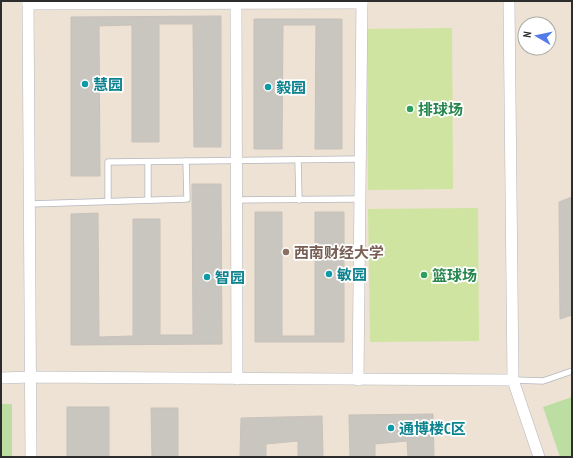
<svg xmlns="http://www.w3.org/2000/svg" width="573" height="458" font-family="'PT Sans Narrow','Noto Sans SC',sans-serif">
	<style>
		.education { fill: #ede2d3; fill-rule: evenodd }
		.green { fill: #bddea3 }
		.pitch { fill: #cee4a0 }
		.building { fill: #c9c5bf; stroke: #c9c2bb }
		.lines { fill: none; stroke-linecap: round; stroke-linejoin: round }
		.lane-casing { stroke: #b5b7bf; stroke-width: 7 }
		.street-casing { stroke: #b5b7bf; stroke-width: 12 }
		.lane { stroke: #fff; stroke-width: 5.5 }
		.street { stroke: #fff; stroke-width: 11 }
		.culture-dot { fill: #0f9aa8; stroke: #fff; stroke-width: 1.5 }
		.leisure-dot { fill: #2e9e5b; stroke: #fff; stroke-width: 1.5 }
		.education-dot { fill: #8d6e63; stroke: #fff; stroke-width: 1.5 }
		.labels { text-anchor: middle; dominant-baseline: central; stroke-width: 3.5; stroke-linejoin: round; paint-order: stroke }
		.culture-label { font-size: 15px; font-weight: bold; fill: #0d838f; stroke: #fff; text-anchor: start }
		.leisure-label { font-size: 15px; font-weight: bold; fill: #27864d; stroke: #fff; text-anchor: start }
		.education-label { font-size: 15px; font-weight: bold; fill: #785e54; stroke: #fff; text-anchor: start }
	</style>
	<rect width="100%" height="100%" fill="#ede7e1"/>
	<path class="education" d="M1,1h571v456h-571zM525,24h24v24h-24z"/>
	<g class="green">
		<polygon points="572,397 572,457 560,457 543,407"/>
		<rect x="1" y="404" width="11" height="53"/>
	</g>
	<g class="pitch">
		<polygon points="452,28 453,189 368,190 367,29"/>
		<polygon points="478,208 479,341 370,342 368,209"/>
	</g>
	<g class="building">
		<polygon points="221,16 221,147 194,147 193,24 159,24 159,142 132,142 132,25 99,26 100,176 71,176 71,17"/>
		<polygon points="254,19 342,19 342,149 315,149 316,25 283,25 282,149 254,149"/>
		<polygon points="192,184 221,184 222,344 71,345 71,214 98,213 99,337 133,336 133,219 160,219 160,335 193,335"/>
		<polygon points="572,197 572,315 560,319 559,202"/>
		<polygon points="255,212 282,212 282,336 315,336 315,212 344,212 344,342 255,342"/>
		<rect x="67" y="407" width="42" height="50"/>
		<polygon points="151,408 178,408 178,457 152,457"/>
		<polygon points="433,414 434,457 408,457 407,441 375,444 375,457 350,457 349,415"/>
		<polygon points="322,416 323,457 298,457 298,441 266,444 266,457 240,457 241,418"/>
	</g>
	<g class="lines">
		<g class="lane-casing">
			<g id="lane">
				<polyline points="298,160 299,200"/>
				<polyline points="148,162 148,200"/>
				<polyline points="236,200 360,199"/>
				<polyline points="108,201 108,162 360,159"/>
				<polyline points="30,204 187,199 186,161"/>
				<polyline points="513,380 543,381 572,371"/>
			</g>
		</g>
		<g class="street-casing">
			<g id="street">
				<polyline points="28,1 31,457"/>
				<polyline points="236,1 237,379"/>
				<polyline points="509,1 513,380 539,457"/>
				<polyline points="28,4 362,3"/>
				<polyline points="1,378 31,377 513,380"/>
				<polyline points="358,380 362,1"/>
			</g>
		</g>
		<use href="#lane" class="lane"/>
		<use href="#street" class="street"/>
	</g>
	<g class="culture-dot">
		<circle cx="85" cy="84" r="4"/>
		<circle cx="268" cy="87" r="4"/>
		<circle cx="329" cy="274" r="4"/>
		<circle cx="207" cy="277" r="4"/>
		<circle cx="391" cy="428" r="4"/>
	</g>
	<g class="leisure-dot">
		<circle cx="410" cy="109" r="4"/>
		<circle cx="424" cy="275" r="4"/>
	</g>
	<circle class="education-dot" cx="286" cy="252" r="4"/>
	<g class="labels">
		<g class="culture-label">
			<text x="93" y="84">慧园</text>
			<text x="276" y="87">毅园</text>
			<text x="337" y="274">敏园</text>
			<text x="215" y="277">智园</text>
			<text x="399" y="428">通博楼C区</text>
		</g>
		<g class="leisure-label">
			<text x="418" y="109">排球场</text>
			<text x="432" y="275">篮球场</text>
		</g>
		<g class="education-label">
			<text x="294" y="252">西南财经大学</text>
		</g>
	</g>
	<rect width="573" height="458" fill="none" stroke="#2d2d2d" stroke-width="4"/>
	<g transform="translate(537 36) rotate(279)"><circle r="19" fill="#ffffff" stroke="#ababab"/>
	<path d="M0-3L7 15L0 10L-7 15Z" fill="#517cea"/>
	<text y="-6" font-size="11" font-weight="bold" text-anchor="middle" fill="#2d2d2d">N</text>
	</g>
</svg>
